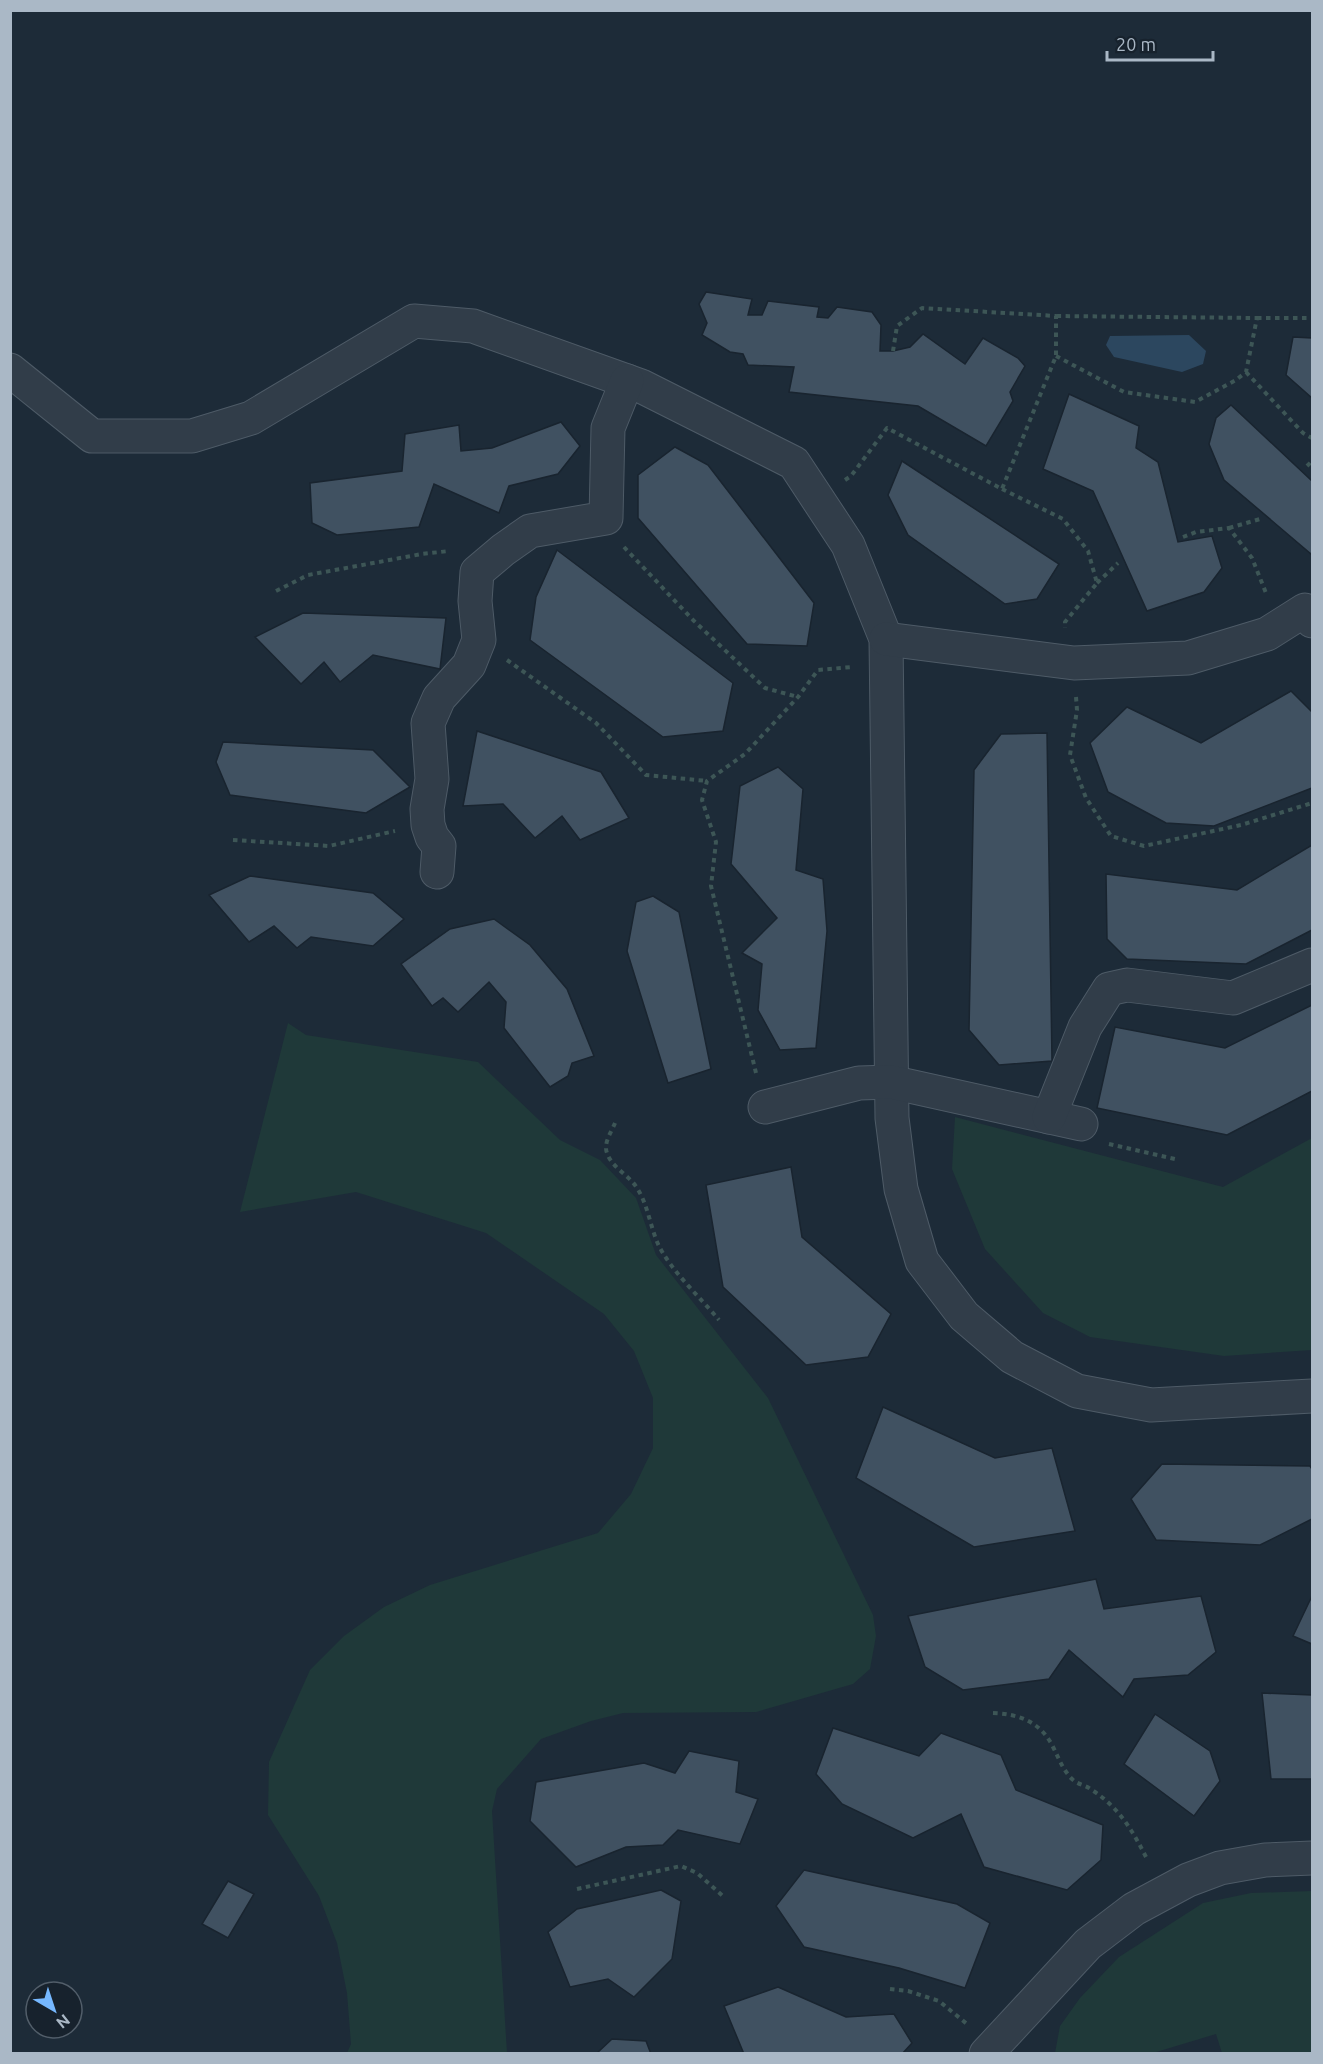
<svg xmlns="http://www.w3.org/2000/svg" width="1323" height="2064" font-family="Ubuntu,sans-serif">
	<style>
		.green { fill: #1f3939 }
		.water { fill: #2c475f }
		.building { fill: #405161; stroke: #19242f; stroke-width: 1.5 }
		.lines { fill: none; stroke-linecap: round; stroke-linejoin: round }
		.minor-casing { stroke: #4e5b67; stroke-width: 35 }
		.path { stroke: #3d5656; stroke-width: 4; stroke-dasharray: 4.5 4.5; stroke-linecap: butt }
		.minor { stroke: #313d49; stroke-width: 33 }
	</style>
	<rect width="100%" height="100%" fill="#1d2b38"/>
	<g class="green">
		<polygon points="288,1023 306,1035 478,1062 560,1140 600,1160 636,1198 656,1255 768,1398 873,1615 876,1636 870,1669 853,1684 756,1712 623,1713 591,1721 541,1739 497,1789 492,1811 507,2053 347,2053 351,2044 347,1993 337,1943 319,1896 268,1815 269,1762 310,1670 344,1636 384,1607 430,1585 598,1533 631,1494 653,1448 653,1398 634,1351 604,1314 486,1233 356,1192 240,1212"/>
		<polygon points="955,1117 1223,1187 1312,1138 1312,1350 1224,1356 1090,1337 1043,1313 985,1249 952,1169"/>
		<polygon points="1312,1891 1312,2053 1222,2053 1216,2034 1153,2053 1055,2053 1060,2026 1080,1998 1119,1957 1203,1903 1251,1893"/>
	</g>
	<polygon class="water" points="1189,335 1206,351 1203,364 1182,372 1114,357 1106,345 1110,336"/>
	<g class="building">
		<polygon points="706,292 752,299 748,315 762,315 768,301 819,307 817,317 828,318 837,307 872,312 881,325 880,351 893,351 910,347 923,334 965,364 983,338 1018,358 1025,366 1010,392 1013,401 986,446 918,406 789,392 794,367 748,365 743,354 730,352 702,335 707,323 699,304"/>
		<polygon points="1293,337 1312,338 1312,398 1286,375"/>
		<polygon points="1069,394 1139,426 1136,448 1158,462 1178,542 1212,536 1222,568 1204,592 1147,611 1093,491 1043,469"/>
		<polygon points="1231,405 1312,481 1312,552 1311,554 1224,480 1209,444 1216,418"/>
		<polygon points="561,422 580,446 558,474 509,486 499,513 434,484 419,527 337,535 312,523 310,483 402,471 405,434 459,425 461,451 492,448"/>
		<polygon points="675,447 708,465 814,603 807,646 747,644 638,518 638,475"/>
		<polygon points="902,461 1059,564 1037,599 1005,604 908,535 888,495"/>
		<polygon points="557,550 733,683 723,731 663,737 530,640 536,597"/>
		<polygon points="303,613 446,618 440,669 373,655 340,682 324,662 301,684 255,637"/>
		<polygon points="1291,691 1312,712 1312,788 1214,826 1166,823 1108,792 1090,743 1127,707 1201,743"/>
		<polygon points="477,731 601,772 629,818 580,840 562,816 535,838 503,804 463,806"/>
		<polygon points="1047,733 1052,1061 999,1065 969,1030 974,770 1001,734"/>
		<polygon points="223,742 373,750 410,787 366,813 230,795 216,762"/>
		<polygon points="778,767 803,789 796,870 823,879 827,931 816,1048 780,1050 758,1010 762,964 742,953 777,918 731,864 740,786"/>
		<polygon points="1312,845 1312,930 1246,964 1127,959 1107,939 1106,874 1237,890"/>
		<polygon points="250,876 373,893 404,919 373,946 311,937 297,948 274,926 249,942 209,895"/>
		<polygon points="653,896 679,912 711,1069 668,1083 627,951 636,902"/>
		<polygon points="494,919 530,945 567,989 594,1056 572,1063 568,1076 550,1087 504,1028 506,1002 489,982 458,1012 443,998 432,1006 401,964 450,929"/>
		<polygon points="1312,1005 1312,1091 1227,1135 1097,1108 1115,1027 1225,1048"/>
		<polygon points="791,1167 802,1237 891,1314 868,1357 806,1365 723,1287 706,1185"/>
		<polygon points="883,1407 995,1458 1052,1448 1075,1531 974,1547 856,1478"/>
		<polygon points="1162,1464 1310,1466 1312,1469 1312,1519 1260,1545 1156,1540 1131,1499"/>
		<polygon points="1096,1579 1104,1609 1201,1596 1216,1652 1188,1675 1134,1679 1123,1697 1069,1650 1049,1679 963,1690 925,1667 908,1616"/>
		<polygon points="1312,1596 1312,1644 1293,1636"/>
		<polygon points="1262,1693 1312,1695 1312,1779 1271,1779"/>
		<polygon points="1155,1714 1210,1751 1220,1781 1194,1816 1124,1764"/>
		<polygon points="833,1728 919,1756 941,1733 1001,1755 1016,1790 1103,1825 1101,1860 1067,1890 984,1867 961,1814 913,1838 842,1804 816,1774"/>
		<polygon points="689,1751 739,1761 736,1792 758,1799 740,1844 678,1830 663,1845 626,1847 576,1867 530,1821 536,1782 644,1763 675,1773"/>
		<polygon points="804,1870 957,1904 990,1923 965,1988 899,1968 804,1947 776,1906"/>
		<polygon points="228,1881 254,1894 228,1938 202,1924"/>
		<polygon points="661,1890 681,1901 672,1959 634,1997 608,1979 570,1987 548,1932 577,1909"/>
		<polygon points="778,1987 846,2017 894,2014 912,2043 902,2054 744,2054 724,2006"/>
		<polygon points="612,2039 646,2041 651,2054 596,2054"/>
	</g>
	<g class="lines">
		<g class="minor-casing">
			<g id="minor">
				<polyline points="10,370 92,436 192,436 251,418 414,321 473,326 641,386 794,463 848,545 886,639 892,1118 901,1189 922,1261 964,1316 1012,1357 1077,1391 1151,1405 1312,1396"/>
				<polyline points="886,639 1074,663 1188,658 1267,634 1305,610 1312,621"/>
				<polyline points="437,872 439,846 432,837 428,825 427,809 432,779 428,723 439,698 469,665 479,640 475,601 477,572 503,550 530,531 606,518 608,428 627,381"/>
				<polyline points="765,1107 859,1083 891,1082 1081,1124"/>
				<polyline points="1049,1117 1085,1027 1109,989 1127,985 1233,998 1312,965"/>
				<polyline points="986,2054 1088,1944 1134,1909 1188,1880 1220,1868 1265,1860 1312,1858"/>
			</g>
		</g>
		<g class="path">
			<polyline points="1257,318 1312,318"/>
			<polyline points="1056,356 1124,392 1195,402 1236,380 1246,372 1257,318 1056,316"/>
			<polyline points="1246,372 1303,433 1312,438"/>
			<polyline points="1307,466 1312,461"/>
			<polyline points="845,480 851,476 887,428 1002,489 1056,356 1056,316 922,308 897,326 893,351"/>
			<polyline points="1002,489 1063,519 1088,551 1097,583 1065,622 1065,628"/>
			<polyline points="1229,528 1260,519"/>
			<polyline points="1183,537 1196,532 1229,528 1252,558 1266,593"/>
			<polyline points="624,547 693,620 765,688 798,697"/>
			<polyline points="1097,583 1118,563"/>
			<polyline points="276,591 308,575 422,554 449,551"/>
			<polyline points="507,660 596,723 646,775 707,781"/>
			<polyline points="1076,697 1077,710 1070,755 1086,798 1111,836 1144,846 1241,825 1312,803"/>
			<polyline points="233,840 329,846 395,831"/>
			<polyline points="756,1073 711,886 716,842 702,800 707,781 745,754 798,697 818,670 852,667"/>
			<path d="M615,1123c-3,8 -12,20 -8,30 5,15 22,22 30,35 11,17 13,38 21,56 13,27 42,53 61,76"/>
			<polyline points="1109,1144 1175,1159"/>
			<path d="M993,1713c25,1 45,8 58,30 7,13 11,26 21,36 6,6 14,6 20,11 28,18 42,43 56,71"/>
			<polyline points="577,1889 681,1866 697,1873 725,1898"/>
			<polyline points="890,1989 908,1991 939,2001 967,2024"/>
		</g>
		<use href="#minor" class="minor"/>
	</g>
	<rect width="1323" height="2064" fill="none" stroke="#aab8c6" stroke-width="24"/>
	<g transform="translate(54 2010) rotate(141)"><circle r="28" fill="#17222d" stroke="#525e6a" stroke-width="1.5"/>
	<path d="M0-4.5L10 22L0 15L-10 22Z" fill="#76b8ff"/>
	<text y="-9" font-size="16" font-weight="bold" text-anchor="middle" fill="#aab8c6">N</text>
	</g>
	<path d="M1107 51v9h106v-9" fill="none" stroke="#aab8c6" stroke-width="3"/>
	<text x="1116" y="51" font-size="18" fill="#aab8c6" stroke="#17222d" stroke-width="4.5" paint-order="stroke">20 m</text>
</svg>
